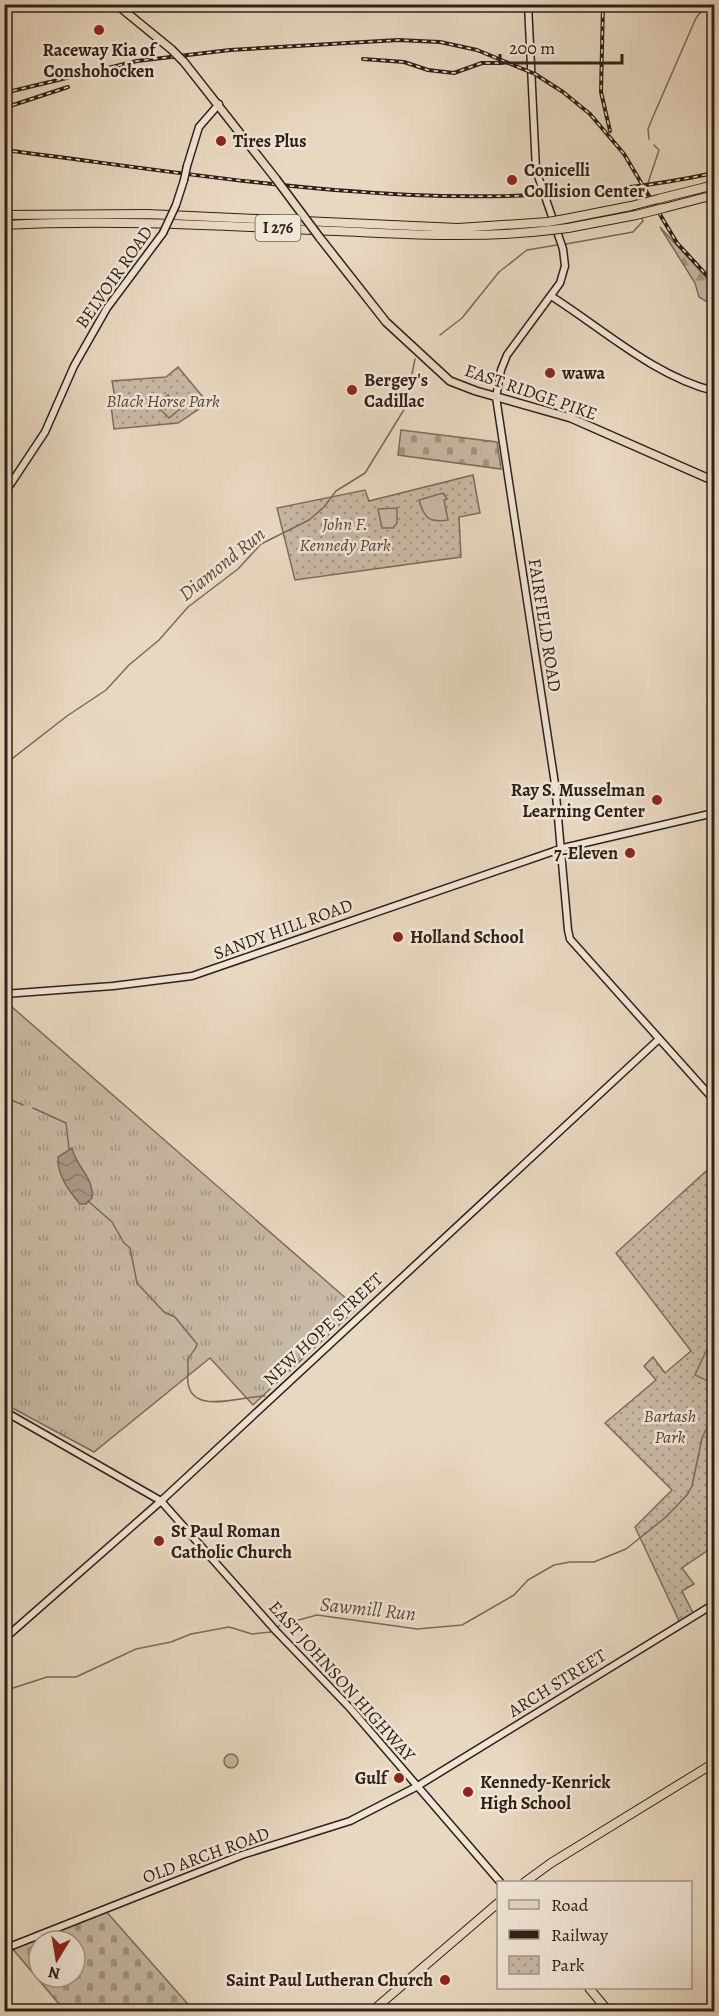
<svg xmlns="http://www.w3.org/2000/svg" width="719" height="2016" font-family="Alegreya,serif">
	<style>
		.grass { fill: url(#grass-tufts); stroke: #7b6d5f; stroke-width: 1.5 }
		.forest { fill: url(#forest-firs); stroke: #7b6d5f; stroke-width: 1.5 }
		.cemetery { fill: url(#cemetery-stones); stroke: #7b6d5f; stroke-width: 1.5; fill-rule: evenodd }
		.park { fill: url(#park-dots); stroke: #7b6d5f; stroke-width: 1.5 }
		.pitch { fill: #c8b9a4; stroke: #7b6d5f; stroke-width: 1.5 }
		.water { fill: url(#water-waves); stroke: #786a5c; stroke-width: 1.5 }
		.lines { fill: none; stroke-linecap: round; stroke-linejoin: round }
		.stream { stroke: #786a5c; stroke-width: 1.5 }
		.secondary-casing { stroke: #2e211a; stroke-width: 9 }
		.primary-casing { stroke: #2e211a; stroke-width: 10 }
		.highway-casing { stroke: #2e211a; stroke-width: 10 }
		.secondary { stroke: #f0e6d6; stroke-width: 6 }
		.primary { stroke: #e8d8c0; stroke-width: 7 }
		.highway { stroke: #e8d8c0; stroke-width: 8 }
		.rail-casing { stroke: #2e211a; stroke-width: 4 }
		.rail { stroke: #f0e6d6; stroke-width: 1.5; stroke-dasharray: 4.5; stroke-linecap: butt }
		.secondary-bridge-casing { stroke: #2e211a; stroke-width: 9; stroke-linecap: butt }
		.primary-bridge-casing { stroke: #2e211a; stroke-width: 10; stroke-linecap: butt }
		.highway-bridge-casing { stroke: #2e211a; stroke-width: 10; stroke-linecap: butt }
		.secondary-bridge { stroke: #f0e6d6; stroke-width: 6 }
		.primary-bridge { stroke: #e8d8c0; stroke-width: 7 }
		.highway-bridge { stroke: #e8d8c0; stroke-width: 8 }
		.poi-dot { fill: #8f2418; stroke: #f0e6d6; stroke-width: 2 }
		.labels { text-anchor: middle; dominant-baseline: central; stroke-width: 5; stroke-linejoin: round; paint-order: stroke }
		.shield { fill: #f0e6d6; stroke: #685c52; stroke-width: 1.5 }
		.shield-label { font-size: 16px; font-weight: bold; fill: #2e211a }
		.poi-label { font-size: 18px; font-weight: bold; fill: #2e211a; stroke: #f0e6d6; text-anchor: start }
		.street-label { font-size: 18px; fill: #2e211a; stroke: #f0e6d6 }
		.park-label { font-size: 18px; font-style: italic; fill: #54473c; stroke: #f0e6d6 }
		.water-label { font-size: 20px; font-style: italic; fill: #594b40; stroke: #f0e6d6 }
	</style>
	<defs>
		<pattern id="grass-tufts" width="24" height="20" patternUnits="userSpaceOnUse" patternTransform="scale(1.5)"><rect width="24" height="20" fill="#c8b9a4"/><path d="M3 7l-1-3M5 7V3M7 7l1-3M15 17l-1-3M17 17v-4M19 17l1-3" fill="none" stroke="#a39685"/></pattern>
		<pattern id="forest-firs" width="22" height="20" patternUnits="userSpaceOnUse" patternTransform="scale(1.5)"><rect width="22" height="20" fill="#c8b9a4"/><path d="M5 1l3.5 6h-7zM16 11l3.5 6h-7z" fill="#a39685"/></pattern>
		<pattern id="cemetery-stones" width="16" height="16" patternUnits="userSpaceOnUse" patternTransform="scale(1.5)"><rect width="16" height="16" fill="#c8b9a4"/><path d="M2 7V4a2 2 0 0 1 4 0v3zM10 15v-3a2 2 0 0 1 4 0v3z" fill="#a39685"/></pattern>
		<pattern id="park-dots" width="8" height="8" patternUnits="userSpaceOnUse" patternTransform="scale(1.5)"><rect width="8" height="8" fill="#c8b9a4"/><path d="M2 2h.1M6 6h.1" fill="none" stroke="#a39685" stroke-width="1.8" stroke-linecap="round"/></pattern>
		<pattern id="water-waves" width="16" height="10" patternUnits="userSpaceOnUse" patternTransform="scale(1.5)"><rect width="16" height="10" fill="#a99a88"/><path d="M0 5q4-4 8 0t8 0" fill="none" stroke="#8a7d6e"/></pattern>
	</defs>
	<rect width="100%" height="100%" fill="#e8d8c0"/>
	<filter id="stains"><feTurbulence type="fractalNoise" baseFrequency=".00333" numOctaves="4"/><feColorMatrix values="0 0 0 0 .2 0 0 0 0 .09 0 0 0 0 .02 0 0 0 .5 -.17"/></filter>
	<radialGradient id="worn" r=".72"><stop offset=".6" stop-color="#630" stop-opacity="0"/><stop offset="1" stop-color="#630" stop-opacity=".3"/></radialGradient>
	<polygon class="grass" points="4,1000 357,1308 253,1405 210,1358 94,1452 5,1404"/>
	<polygon class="forest" points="660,227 714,286 714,306 699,297 695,283"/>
	<g class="cemetery">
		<polygon points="401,430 497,442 501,469 398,455"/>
		<path d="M104,1909l90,102h-129l-54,-64zM39,1941h36v36h-36z"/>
	</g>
	<g class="park">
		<polygon points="178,367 208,403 178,423 114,429 111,406 116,403 112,381 166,377"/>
		<polygon points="473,475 480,513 459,517 461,557 295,580 277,508 365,490 369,501"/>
		<polygon points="714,1164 714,1546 682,1568 694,1584 682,1591 695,1617 681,1625 635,1527 672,1490 605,1423 656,1380 644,1366 653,1357 665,1373 691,1351 616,1253"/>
	</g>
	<g class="pitch">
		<polygon points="168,395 173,402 165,410 174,402 180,409 169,418 156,405"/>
		<path d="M443,493l4,6 -3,1 4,20c-19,3 -24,-2 -29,-20z"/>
		<polygon points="397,508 397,523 393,528 382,528 378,509"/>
		<polygon points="714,1334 714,1384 695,1375"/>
		<circle cx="231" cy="1761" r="7"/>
	</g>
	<path class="water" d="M72,1148c4,19 22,29 20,50l-6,6h-6c-11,-13 -23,-29 -22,-47z"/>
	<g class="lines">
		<g class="stream">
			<polyline points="649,139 648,129 652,119 696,18 707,4"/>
			<polyline points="648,183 659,150 654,145"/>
			<polyline points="637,202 636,198 642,190"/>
			<polyline points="566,244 633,232 643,221 641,216"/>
			<polyline points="440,335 462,318 499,272 527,250 557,245"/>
			<polyline points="4,765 67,716 106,690 129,665 159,640 188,607 238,569 261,544 309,520 324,507 336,491 365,473 405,408 415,359"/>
			<polyline points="4,1097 23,1105"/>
			<polyline points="33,1108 66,1123 69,1149"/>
			<path d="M88,1201l24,21 12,21 6,5 7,35 27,29 11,5 22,27c-1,7 -7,9 -9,16 -1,3 1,9 0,13 -5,46 52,23 77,23"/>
			<polyline points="275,1629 280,1625 317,1615 417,1629 462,1625 514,1595 528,1580 554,1565 570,1562 594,1562 626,1549 666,1517 687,1495 692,1486 702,1438 714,1412"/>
			<polyline points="4,1691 47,1677 76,1677 136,1649 171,1642 191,1634 229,1627 252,1634 271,1632"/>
		</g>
		<g class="secondary-casing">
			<g id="secondary">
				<polyline points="528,4 536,170 563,249 565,266 560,283 507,355 501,370 496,397 555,784 568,930 570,939 714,1100"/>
				<polyline points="187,166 199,127 219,104"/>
				<polyline points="176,205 184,180"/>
				<path d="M551,296c52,33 103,80 163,95"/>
				<polyline points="4,494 45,432 74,366 107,308 163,233"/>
				<polyline points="4,994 113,986 192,976 563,848 714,813"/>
				<polyline points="4,1411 161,1501 276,1631 350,1708 500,1882"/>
				<polyline points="4,1639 161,1501 659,1039"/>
				<polyline points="4,1949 242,1855 350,1821 416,1787 714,1604"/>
			</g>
		</g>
		<g class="primary-casing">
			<g id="primary">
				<polyline points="116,4 171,49"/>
				<polyline points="184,62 276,179"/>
				<polyline points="320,238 386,322 450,381 476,391 571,418 714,481"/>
			</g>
		</g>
		<g class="highway-casing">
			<g id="highway">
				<polyline points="658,199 714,185"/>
				<polyline points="664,208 714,195"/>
				<polyline points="4,215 147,214 458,228 548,222"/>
				<polyline points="565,219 631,206"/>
				<path d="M4,225c111,-6 222,1 333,6 71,3 142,8 214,-1"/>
				<polyline points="568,228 636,215"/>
				<polyline points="525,1882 551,1863 714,1763"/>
				<polyline points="589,1988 609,2012"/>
				<polyline points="371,2012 498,1903"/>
			</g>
		</g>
		<use href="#secondary" class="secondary"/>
		<use href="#primary" class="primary"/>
		<use href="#highway" class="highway"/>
		<g class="rail-casing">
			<g id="rail">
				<polyline points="603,4 601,92 610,131"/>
				<polyline points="363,59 404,62 428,70 454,73 482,63 502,63"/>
				<polyline points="4,93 137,61 230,50 398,40 440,42 477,50 535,74 563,92 590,114 624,154 677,243 714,283"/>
				<polyline points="4,108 68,87"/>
				<path d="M4,150c239,30 471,74 710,23"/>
			</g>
		</g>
		<use href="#rail" class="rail"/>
		<g class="secondary-bridge-casing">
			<g id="secondary-bridge">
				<polyline points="184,180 187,166"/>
				<polyline points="163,233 176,205"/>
			</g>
		</g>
		<g class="primary-bridge-casing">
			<g id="primary-bridge">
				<polyline points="171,49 184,62"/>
				<polyline points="276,179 320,238"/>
			</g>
		</g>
		<g class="highway-bridge-casing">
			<g id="highway-bridge">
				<polyline points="631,206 658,199"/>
				<polyline points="636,215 664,208"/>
				<polyline points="548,222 565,219"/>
				<polyline points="551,230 568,228"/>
			</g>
		</g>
		<use href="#secondary-bridge" class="secondary-bridge"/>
		<use href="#primary-bridge" class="primary-bridge"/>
		<use href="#highway-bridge" class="highway-bridge"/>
	</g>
	<g class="poi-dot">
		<circle cx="99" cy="30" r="6"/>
		<circle cx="221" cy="141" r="6"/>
		<circle cx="512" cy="180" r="6"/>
		<circle cx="550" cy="373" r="6"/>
		<circle cx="352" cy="390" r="6"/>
		<circle cx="657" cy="800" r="6"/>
		<circle cx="630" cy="853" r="6"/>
		<circle cx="398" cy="937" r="6"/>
		<circle cx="159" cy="1541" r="6"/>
		<circle cx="399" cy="1778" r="6"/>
		<circle cx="468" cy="1792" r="6"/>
		<circle cx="445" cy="1980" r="6"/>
	</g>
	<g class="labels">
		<rect class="shield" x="255.5" y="215" width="45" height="26" rx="4.5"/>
		<g class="shield-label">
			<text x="278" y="228">I 276</text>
		</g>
		<g class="poi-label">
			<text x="99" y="50" text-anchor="middle">Raceway Kia of<tspan x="99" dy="21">Conshohocken</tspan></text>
			<text x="233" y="141">Tires Plus</text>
			<text x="524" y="170">Conicelli<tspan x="524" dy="21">Collision Center</tspan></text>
			<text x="562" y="373">wawa</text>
			<text x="364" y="380">Bergey's<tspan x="364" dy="21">Cadillac</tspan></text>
			<text x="645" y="790" text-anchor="end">Ray S. Musselman<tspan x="645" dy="21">Learning Center</tspan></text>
			<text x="618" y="853" text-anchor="end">7-Eleven</text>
			<text x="410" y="937">Holland School</text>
			<text x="171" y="1531">St Paul Roman<tspan x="171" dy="21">Catholic Church</tspan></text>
			<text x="387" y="1778" text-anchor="end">Gulf</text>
			<text x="480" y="1782">Kennedy-Kenrick<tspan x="480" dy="21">High School</tspan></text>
			<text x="433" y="1980" text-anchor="end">Saint Paul Lutheran Church</text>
		</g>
		<g class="street-label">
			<text transform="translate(114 277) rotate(-55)">BELVOIR ROAD</text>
			<text transform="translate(531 392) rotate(19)">EAST RIDGE PIKE</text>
			<text transform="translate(545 625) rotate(81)">FAIRFIELD ROAD</text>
			<text transform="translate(283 929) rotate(-20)">SANDY HILL ROAD</text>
			<text transform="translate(323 1329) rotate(-43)">NEW HOPE STREET</text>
			<text transform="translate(342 1681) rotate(48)">EAST JOHNSON HIGHWAY</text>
			<text transform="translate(557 1683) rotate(-32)">ARCH STREET</text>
			<text transform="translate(206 1855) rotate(-20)">OLD ARCH ROAD</text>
		</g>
		<g class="park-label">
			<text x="163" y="401">Black Horse Park</text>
			<text x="345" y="524">John F.<tspan x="345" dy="21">Kennedy Park</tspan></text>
			<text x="670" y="1416">Bartash<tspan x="670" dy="21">Park</tspan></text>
		</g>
		<g class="water-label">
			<text transform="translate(222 564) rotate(-39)">Diamond Run</text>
			<text transform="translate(368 1609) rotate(6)">Sawmill Run</text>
		</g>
	</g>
	<rect width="719" height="2016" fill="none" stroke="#e8d8c0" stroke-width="24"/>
	<rect x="6" y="6" width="707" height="2004" fill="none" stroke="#2e211a" stroke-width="3"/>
	<rect x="12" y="12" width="695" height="1992" fill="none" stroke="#2e211a" stroke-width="1.5"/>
	<rect x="497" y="1881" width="195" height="108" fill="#f0e6d6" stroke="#a2978b" stroke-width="1.5"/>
	<rect x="509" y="1900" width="30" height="9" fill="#e8d8c0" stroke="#a2978b" stroke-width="1.5"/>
	<text x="551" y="1911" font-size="18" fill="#2e211a">Road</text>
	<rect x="509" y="1930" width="30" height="9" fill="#2e211a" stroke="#a2978b" stroke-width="1.5"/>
	<text x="551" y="1941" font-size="18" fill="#2e211a">Railway</text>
	<rect x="509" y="1956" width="30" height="18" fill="url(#park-dots)" stroke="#a2978b" stroke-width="1.5"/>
	<text x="551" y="1971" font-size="18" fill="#2e211a">Park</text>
	<g transform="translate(57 1959) rotate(191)"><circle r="28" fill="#f0e6d6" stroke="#a2978b" stroke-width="1.5"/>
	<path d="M0-4.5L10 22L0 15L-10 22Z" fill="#8f2418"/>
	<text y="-9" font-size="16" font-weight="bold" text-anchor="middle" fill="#2e211a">N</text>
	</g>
	<path d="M500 54v9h122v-9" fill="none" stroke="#2e211a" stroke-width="3"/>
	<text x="509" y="54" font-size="18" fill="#2e211a" stroke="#f0e6d6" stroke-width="4.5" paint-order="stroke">200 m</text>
	<rect width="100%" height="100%" filter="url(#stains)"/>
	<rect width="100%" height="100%" fill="url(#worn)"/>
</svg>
